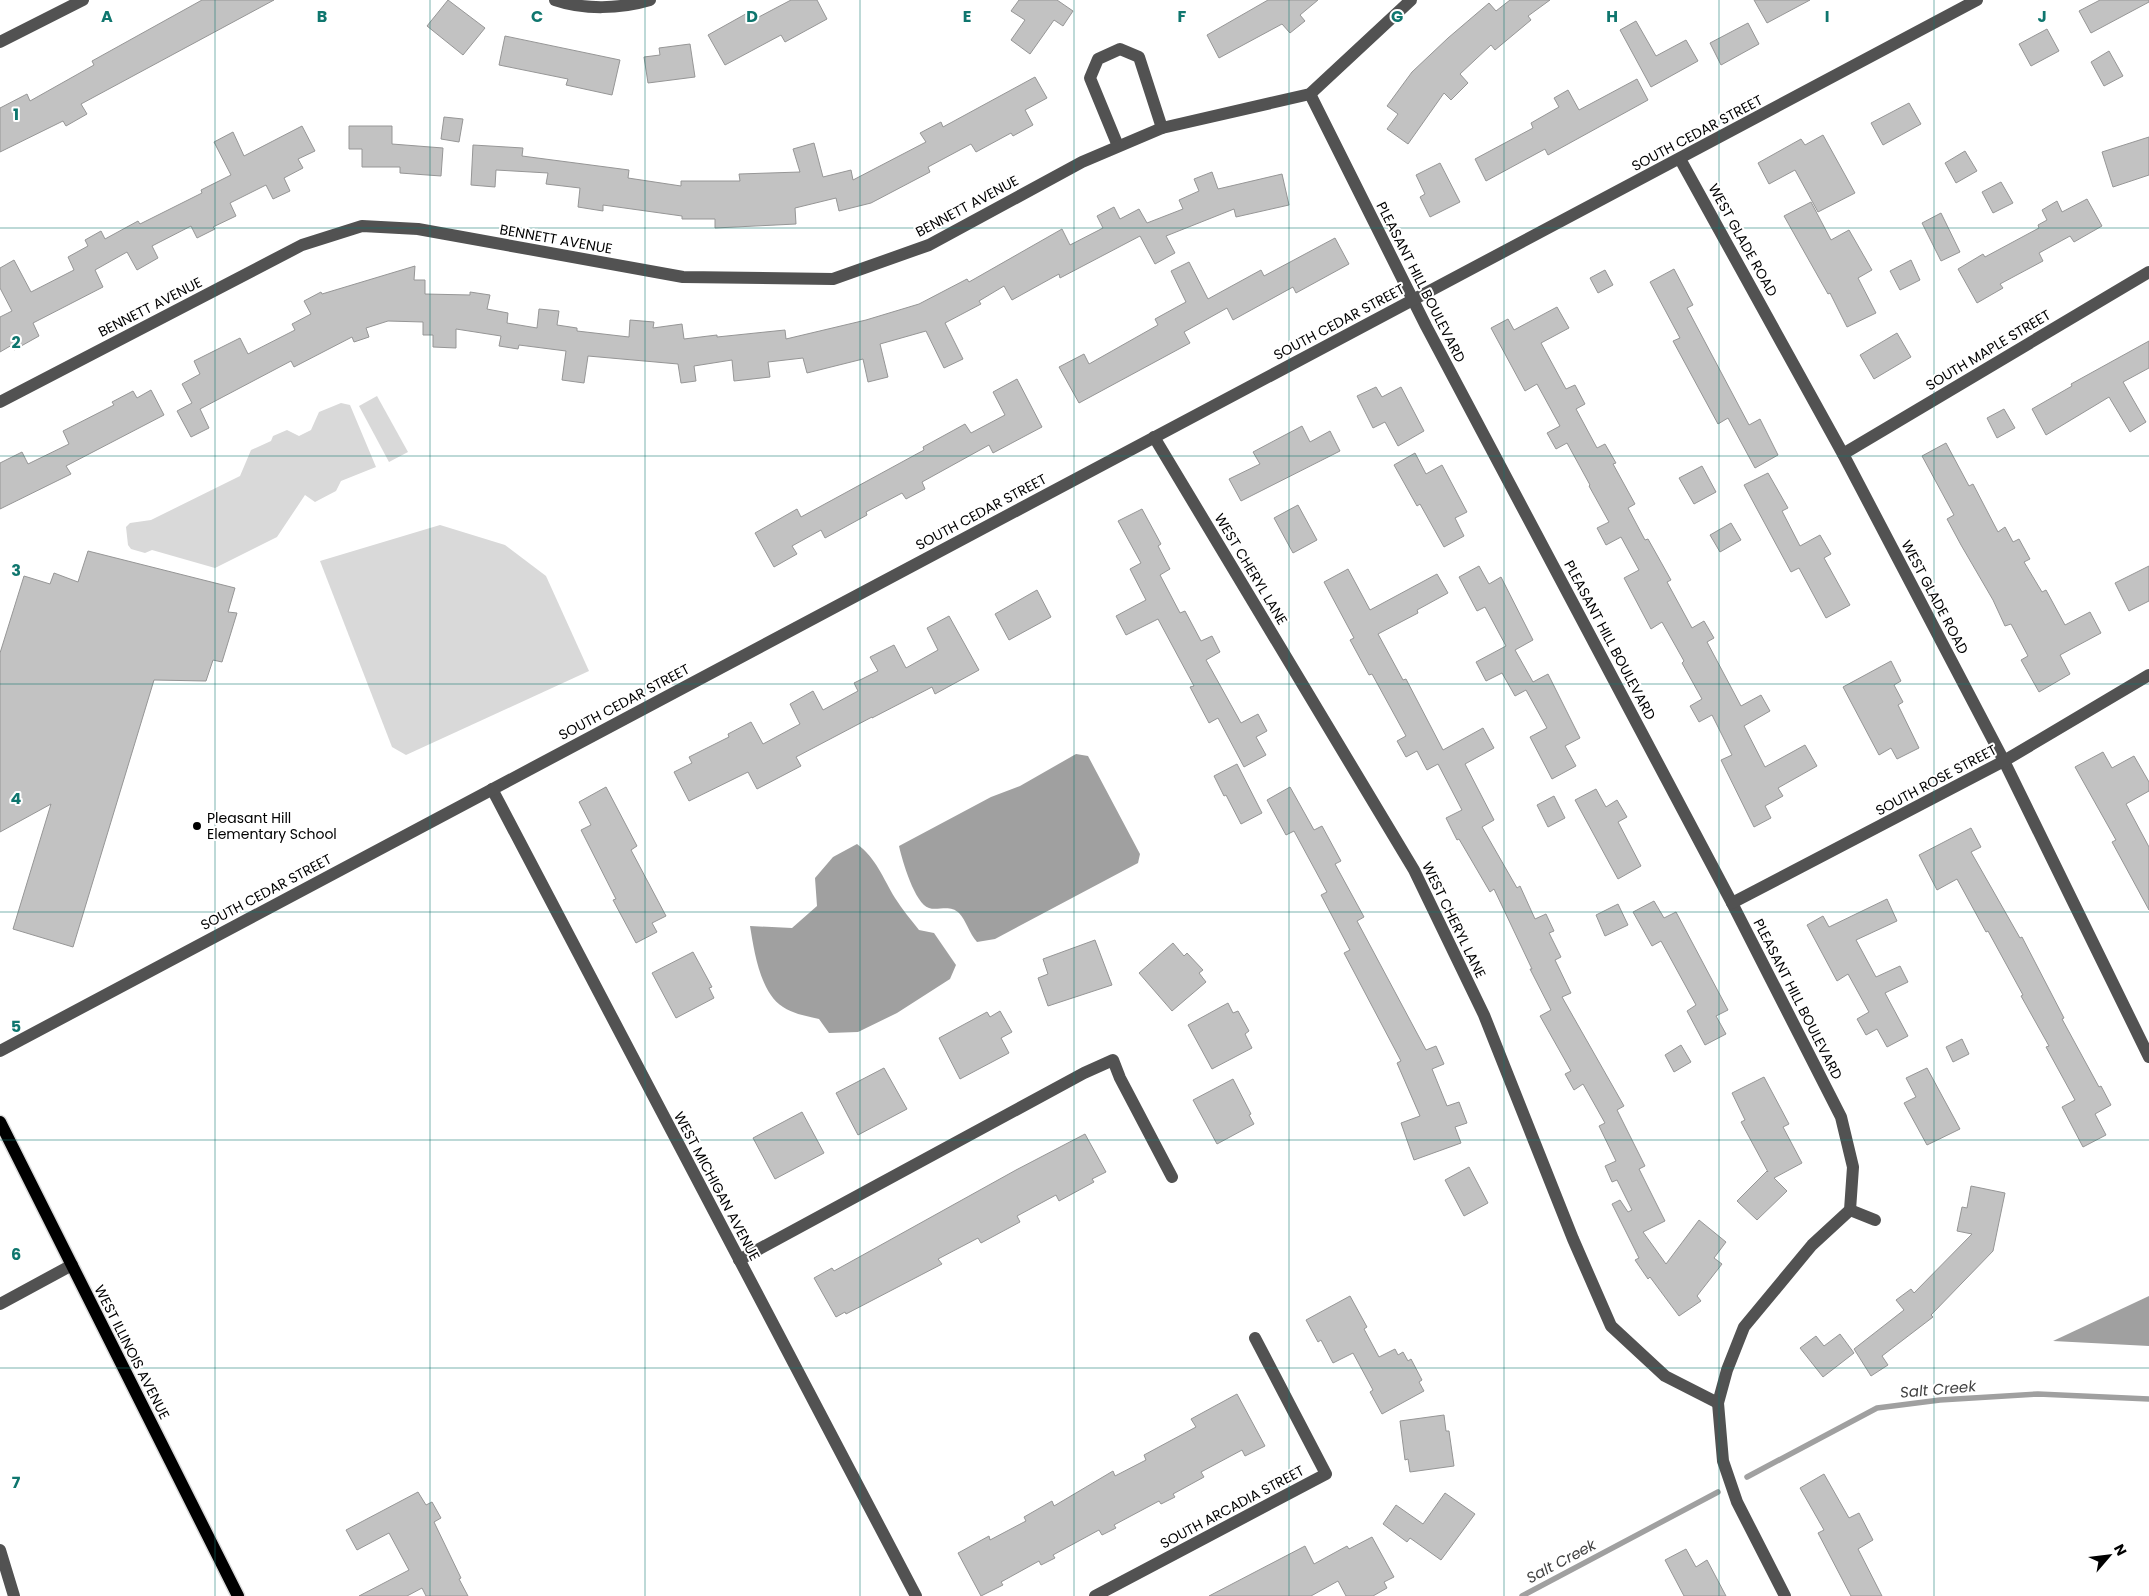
<svg xmlns="http://www.w3.org/2000/svg" width="2149" height="1596" font-family="Poppins,sans-serif">
	<style>
		.green { fill: #d9d9d9 }
		.water { fill: #a0a0a0 }
		.lines { fill: none; stroke-linecap: round; stroke-linejoin: round }
		.stream { stroke: #a0a0a0; stroke-width: 5.5 }
		.building { fill: #c2c2c2; stroke: #969696 }
		.major-casing { stroke: #dbdbdb; stroke-width: 15 }
		.minor { stroke: #525252; stroke-width: 12 }
		.major { stroke: #000; stroke-width: 12 }
		.grid { fill: none; stroke: #0f766e; stroke-width: 1; stroke-opacity: 0.55 }
		.poi-dot { fill: #000; stroke: #fff; stroke-width: 2 }
		.labels { text-anchor: middle; dominant-baseline: central; stroke-width: 4; stroke-linejoin: round; paint-order: stroke }
		.street-label { font-size: 14px; fill: #000; stroke: #fff }
		.poi-label { font-size: 14px; fill: #000; stroke: #fff; text-anchor: start }
		.water-label { font-size: 15px; font-style: italic; fill: #414141; stroke: #fff }
		.grid-label { font-size: 16px; text-anchor: middle; font-weight: bold; fill: #0f766e; stroke: #fff; stroke-width: 4; stroke-linejoin: round; paint-order: stroke }
	</style>
	<rect width="100%" height="100%" fill="#fff"/>
	<g class="green">
		<polygon points="377,396 408,452 389,462 359,406"/>
		<polygon points="341,403 350,405 376,467 341,481 336,491 315,502 305,495 277,537 215,568 152,550 145,553 131,549 128,545 126,527 130,523 151,520 240,476 251,450 271,441 273,436 287,430 299,436 311,430 319,412"/>
		<polygon points="440,525 505,545 546,576 589,671 406,755 392,747 320,561"/>
	</g>
	<g class="water">
		<path d="M1076,754l12,2 52,98 -2,9 -143,76 -18,3c-8,-9 -11,-22 -18,-29 -9,-9 -21,-2 -30,-5 -14,-4 -27,-48 -30,-62l92,-49 29,-11z"/>
		<path d="M857,844c19,14 26,34 38,54 7,11 16,22 24,32l15,3 22,32 -6,14 -53,34 -39,19 -29,1 -10,-14c-13,-3 -25,-5 -36,-12 -23,-14 -29,-57 -33,-81l42,2 25,-22 -2,-28 18,-21z"/>
		<polygon points="2149,1296 2149,1346 2053,1341"/>
	</g>
	<g class="lines">
		<g class="stream">
			<polyline points="1747,1477 1877,1408 1940,1400 2038,1394 2149,1399"/>
			<polyline points="1522,1596 1718,1492"/>
		</g>
	</g>
	<g class="building">
		<polygon points="202,0 274,0 81,104 87,114 66,126 63,121 0,152 0,108 27,94 30,101 94,65 92,61"/>
		<polygon points="448,0 485,28 463,55 427,26"/>
		<polygon points="791,0 817,0 827,19 785,42 781,35 725,65 708,35 751,11 755,19"/>
		<polygon points="1019,0 1057,0 1073,11 1063,26 1054,20 1030,54 1011,40 1025,20 1011,11"/>
		<polygon points="1268,0 1318,0 1300,15 1305,21 1290,33 1282,24 1219,58 1207,35"/>
		<polygon points="1510,0 1550,0 1528,16 1531,20 1495,50 1491,45 1460,74 1468,83 1451,100 1444,93 1408,144 1387,129 1398,114 1387,106 1412,72 1448,38 1489,3 1496,11"/>
		<polygon points="1754,0 1810,0 1767,23"/>
		<polygon points="2100,0 2149,0 2149,2 2091,33 2079,11"/>
		<polygon points="1636,21 1656,56 1686,40 1698,61 1651,87 1620,30"/>
		<polygon points="1748,23 1759,44 1721,65 1710,43"/>
		<polygon points="2047,29 2059,51 2031,66 2019,44"/>
		<polygon points="505,36 620,60 612,95 566,85 568,79 499,65"/>
		<polygon points="690,44 695,77 648,83 644,57 660,55 659,48"/>
		<polygon points="2109,51 2123,76 2104,86 2091,62"/>
		<polygon points="1035,77 1047,98 1025,110 1033,125 1013,136 1011,133 976,152 971,144 928,167 930,172 871,203 839,211 836,198 795,208 796,224 715,228 715,219 682,219 682,216 603,205 603,211 578,207 580,188 546,184 548,173 496,170 495,187 471,185 473,145 523,148 522,156 629,170 628,178 681,186 681,181 740,181 739,174 800,172 793,149 814,143 823,177 851,170 853,180 926,142 920,133 941,122 943,127"/>
		<polygon points="1637,79 1648,100 1548,155 1545,149 1486,181 1475,159 1533,128 1531,123 1559,107 1554,98 1568,90 1579,110"/>
		<polygon points="1909,103 1921,124 1883,145 1871,123"/>
		<polygon points="444,117 463,119 459,142 441,139"/>
		<polygon points="302,126 315,151 298,159 303,168 284,178 290,191 273,199 266,185 230,203 236,216 213,227 215,229 197,238 191,226 152,246 158,258 137,270 127,252 95,270 103,287 33,323 39,336 14,350 12,345 0,352 0,317 12,311 0,288 0,268 14,260 31,292 74,270 68,257 88,246 85,240 101,231 105,239 138,221 140,224 202,193 201,190 231,175 214,142 233,132 244,156"/>
		<polygon points="349,126 392,126 392,144 443,148 441,176 400,173 400,167 362,167 362,149 349,149"/>
		<polygon points="1823,135 1855,193 1818,212 1795,170 1769,184 1758,163 1801,139 1805,145"/>
		<polygon points="2149,137 2149,175 2113,187 2102,152"/>
		<polygon points="1965,151 1977,171 1956,183 1945,163"/>
		<polygon points="1440,163 1460,202 1430,217 1420,197 1425,194 1416,175"/>
		<polygon points="1212,172 1218,189 1282,174 1289,205 1236,217 1234,209 1166,236 1175,253 1155,264 1140,236 1060,278 1059,274 1012,300 1004,286 979,301 981,304 945,323 963,359 944,368 926,331 880,344 888,377 868,382 863,359 807,373 803,358 768,362 770,377 734,381 732,360 694,366 696,381 681,383 678,364 588,356 584,383 562,380 566,351 519,345 518,349 499,346 501,336 456,329 456,348 433,347 433,335 423,335 423,322 388,321 366,328 369,337 354,342 352,337 294,367 291,361 200,409 209,428 191,437 177,411 192,403 182,384 200,374 194,361 240,338 248,354 295,330 292,324 311,314 304,301 321,292 322,294 415,266 414,280 425,280 425,294 470,295 470,292 490,295 487,309 508,313 507,323 537,328 539,309 559,311 557,325 577,328 577,331 629,337 630,320 654,322 653,328 682,324 684,339 717,335 717,337 785,330 786,339 866,320 919,304 967,279 969,282 1062,229 1070,245 1103,228 1097,216 1114,207 1120,219 1139,209 1147,223 1183,209 1179,200 1199,191 1194,179"/>
		<polygon points="2001,182 2013,203 1993,213 1982,192"/>
		<polygon points="2087,199 2102,226 2074,242 2070,236 2039,253 2043,261 2000,284 2003,288 1977,303 1958,269 1983,254 1985,257 2039,228 2038,225 2047,220 2042,210 2057,201 2062,212"/>
		<polygon points="1811,202 1831,240 1849,230 1872,270 1858,278 1876,313 1847,327 1830,293 1828,294 1784,216"/>
		<polygon points="1941,213 1960,252 1941,261 1922,223"/>
		<polygon points="1335,238 1349,264 1296,293 1293,287 1233,320 1227,308 1184,332 1190,343 1079,403 1059,367 1084,354 1089,364 1158,325 1155,319 1186,302 1171,271 1189,262 1208,299 1261,270 1264,276"/>
		<polygon points="1911,260 1920,280 1900,290 1890,271"/>
		<polygon points="1674,269 1693,305 1687,308 1749,425 1760,419 1778,455 1755,468 1728,418 1718,424 1673,341 1680,338 1650,282"/>
		<polygon points="1605,270 1613,285 1598,293 1590,278"/>
		<polygon points="1557,307 1569,328 1541,343 1566,389 1575,385 1585,404 1576,409 1597,448 1605,444 1616,463 1613,464 1635,504 1628,508 1645,540 1648,539 1671,580 1667,582 1692,628 1704,621 1714,638 1707,642 1741,706 1761,695 1770,711 1744,726 1765,767 1805,745 1817,766 1778,788 1783,796 1765,806 1771,818 1754,827 1721,760 1732,755 1712,715 1699,722 1690,706 1702,699 1682,663 1684,661 1662,622 1651,629 1624,578 1639,570 1621,537 1606,545 1597,528 1609,522 1589,486 1590,485 1567,443 1556,449 1547,433 1560,426 1537,384 1525,391 1491,328 1508,319 1514,330"/>
		<polygon points="1897,333 1911,357 1874,379 1860,355"/>
		<polygon points="2149,341 2149,368 2123,382 2146,422 2130,432 2109,397 2046,435 2032,409 2072,386 2071,384"/>
		<polygon points="1017,379 1042,427 993,453 989,445 922,482 925,489 906,499 902,493 866,512 867,515 825,538 821,530 792,546 797,554 774,567 755,533 797,509 801,517 924,450 923,447 965,424 971,433 1005,415 993,392"/>
		<polygon points="1376,387 1382,397 1401,387 1424,431 1398,446 1385,422 1373,428 1357,396"/>
		<polygon points="151,390 164,415 66,466 71,474 0,509 0,463 22,452 28,464 69,444 63,431 114,405 112,402 133,391 137,398"/>
		<polygon points="2004,409 2015,428 1997,438 1987,418"/>
		<polygon points="1302,426 1310,442 1330,431 1340,451 1241,501 1229,479 1260,464 1253,452"/>
		<polygon points="1946,443 1969,486 1973,484 1998,532 2005,527 2013,542 2019,539 2030,559 2024,562 2042,592 2046,590 2065,625 2090,612 2101,633 2060,655 2070,674 2039,692 2021,660 2028,656 2011,624 2005,626 1993,600 1961,545 1947,519 1954,515 1922,456"/>
		<polygon points="1415,453 1426,474 1442,465 1467,512 1455,518 1464,536 1444,547 1420,504 1417,506 1394,465"/>
		<polygon points="1702,466 1716,492 1694,504 1679,478"/>
		<polygon points="1768,473 1788,508 1782,511 1800,546 1820,535 1831,554 1824,558 1850,605 1826,618 1799,568 1791,572 1744,485"/>
		<polygon points="1298,505 1317,540 1293,553 1274,518"/>
		<polygon points="1142,509 1161,544 1158,546 1170,569 1160,575 1180,613 1185,611 1201,641 1212,636 1220,652 1206,660 1241,723 1258,714 1267,731 1256,737 1266,755 1244,767 1218,718 1209,723 1190,687 1194,686 1158,619 1126,635 1116,616 1146,600 1130,569 1141,563 1118,521"/>
		<polygon points="1731,523 1741,540 1720,552 1710,535"/>
		<polygon points="88,551 235,588 228,612 237,613 222,662 213,660 206,681 154,680 73,947 13,929 51,804 0,832 0,653 24,576 50,584 54,573 78,582"/>
		<polygon points="1479,566 1489,584 1501,577 1533,640 1515,650 1533,682 1548,674 1580,738 1565,746 1576,766 1552,779 1530,737 1547,728 1526,690 1515,696 1502,673 1486,681 1476,662 1506,646 1485,607 1477,611 1459,577"/>
		<polygon points="2149,566 2149,601 2129,611 2115,583"/>
		<polygon points="1348,569 1370,610 1437,574 1448,593 1417,610 1418,613 1378,634 1403,680 1406,679 1443,750 1483,728 1494,748 1465,764 1494,820 1482,827 1517,888 1520,886 1535,919 1546,914 1554,931 1549,933 1561,957 1555,960 1571,993 1562,997 1624,1106 1617,1110 1645,1166 1639,1169 1665,1221 1643,1232 1666,1264 1699,1220 1726,1242 1714,1258 1722,1264 1697,1296 1701,1301 1679,1316 1650,1277 1648,1279 1635,1260 1639,1258 1612,1204 1620,1200 1628,1212 1632,1210 1617,1180 1612,1182 1605,1166 1616,1161 1599,1126 1605,1123 1583,1084 1574,1090 1565,1074 1571,1071 1540,1016 1551,1010 1530,969 1532,969 1494,889 1490,892 1459,839 1457,840 1446,818 1462,810 1438,764 1427,770 1417,751 1406,757 1397,741 1406,736 1372,674 1369,675 1350,640 1354,638 1324,582"/>
		<polygon points="1037,590 1051,617 1009,640 995,614"/>
		<polygon points="949,616 979,670 935,694 932,687 872,718 872,717 796,757 801,766 757,789 748,772 689,801 674,772 692,763 689,757 729,737 728,734 751,722 763,744 800,724 790,704 813,691 823,710 858,691 854,683 878,671 870,657 894,645 906,668 938,650 927,628"/>
		<polygon points="1891,661 1901,681 1894,685 1903,702 1898,705 1919,748 1897,759 1891,748 1879,755 1843,687"/>
		<polygon points="2103,752 2112,768 2134,756 2149,782 2149,791 2126,804 2149,847 2149,910 2112,842 2116,840 2075,767"/>
		<polygon points="1237,764 1262,813 1241,824 1226,795 1224,796 1214,776"/>
		<polygon points="606,787 637,846 631,850 666,916 652,923 657,932 636,943 613,900 616,899 581,830 591,825 579,802"/>
		<polygon points="1290,787 1314,830 1322,826 1341,861 1335,864 1364,917 1357,921 1426,1050 1436,1046 1444,1064 1432,1069 1447,1106 1459,1102 1467,1123 1455,1127 1461,1143 1414,1160 1401,1123 1420,1116 1397,1063 1401,1061 1344,953 1350,950 1321,895 1327,892 1294,831 1286,835 1267,800"/>
		<polygon points="1596,789 1606,807 1617,800 1627,817 1618,822 1641,866 1618,879 1575,800"/>
		<polygon points="1554,796 1565,818 1548,827 1537,805"/>
		<polygon points="1971,828 1981,847 1971,852 2020,938 2022,937 2064,1018 2062,1019 2099,1087 2101,1086 2111,1105 2095,1114 2106,1135 2083,1147 2062,1107 2075,1100 2046,1047 2049,1046 2021,996 2023,995 1988,931 1986,932 1957,879 1937,890 1919,855"/>
		<polygon points="1887,899 1897,921 1856,940 1876,977 1900,966 1908,982 1885,993 1908,1036 1887,1047 1877,1029 1866,1035 1857,1019 1869,1012 1848,974 1837,981 1807,925 1823,916 1829,927"/>
		<polygon points="1654,901 1664,918 1676,912 1728,1010 1716,1016 1726,1034 1705,1045 1687,1011 1696,1005 1661,941 1652,946 1633,912"/>
		<polygon points="1618,904 1628,925 1605,936 1596,915"/>
		<polygon points="1095,940 1112,985 1048,1006 1038,978 1048,974 1043,959"/>
		<polygon points="1173,943 1184,956 1187,953 1203,970 1199,973 1206,982 1172,1011 1139,973"/>
		<polygon points="693,952 712,987 709,988 714,998 676,1018 652,973"/>
		<polygon points="1228,1003 1233,1013 1238,1011 1249,1031 1245,1034 1252,1048 1212,1069 1188,1025"/>
		<polygon points="1000,1011 1012,1032 1001,1038 1009,1053 960,1079 939,1038 987,1012 990,1017"/>
		<polygon points="1962,1039 1969,1054 1953,1062 1946,1047"/>
		<polygon points="1681,1045 1691,1062 1674,1072 1665,1055"/>
		<polygon points="884,1068 907,1109 858,1135 836,1093"/>
		<polygon points="1927,1068 1960,1129 1927,1145 1904,1103 1916,1097 1906,1078"/>
		<polygon points="1764,1077 1789,1124 1783,1127 1802,1163 1774,1178 1787,1191 1757,1220 1737,1201 1767,1171 1768,1172 1741,1122 1745,1120 1732,1093"/>
		<polygon points="1233,1079 1251,1114 1249,1115 1254,1124 1217,1144 1193,1100"/>
		<polygon points="802,1112 824,1153 775,1179 753,1138"/>
		<polygon points="1085,1134 1106,1172 1092,1179 1094,1182 1059,1201 1056,1195 1017,1216 1020,1222 981,1243 978,1238 938,1259 942,1264 846,1314 845,1312 836,1317 814,1278 832,1268 834,1271 1016,1170"/>
		<polygon points="1469,1167 1488,1203 1464,1216 1445,1180"/>
		<polygon points="1971,1186 2005,1193 1993,1251 1931,1315 1933,1317 1882,1356 1888,1365 1871,1376 1854,1349 1904,1310 1896,1300 1911,1289 1914,1293 1972,1234 1957,1231 1962,1207 1967,1208"/>
		<polygon points="1350,1296 1367,1327 1364,1329 1379,1357 1395,1349 1398,1355 1403,1352 1408,1361 1411,1359 1422,1380 1419,1382 1424,1391 1382,1414 1370,1392 1373,1390 1353,1353 1333,1363 1321,1340 1318,1342 1306,1320"/>
		<polygon points="1840,1334 1854,1353 1823,1377 1800,1348 1816,1336 1824,1346"/>
		<polygon points="1237,1394 1265,1446 1245,1456 1242,1450 1201,1472 1204,1477 1173,1494 1175,1497 1161,1504 1159,1501 1114,1525 1116,1528 1102,1535 1099,1530 1053,1555 1055,1558 1041,1565 1039,1561 1001,1582 1003,1585 981,1596 958,1553 960,1552 989,1536 990,1540 1026,1521 1024,1517 1052,1501 1054,1506 1113,1471 1115,1476 1146,1460 1144,1455 1196,1427 1191,1419"/>
		<polygon points="1444,1415 1446,1431 1449,1431 1454,1466 1410,1472 1408,1459 1405,1460 1400,1421"/>
		<polygon points="1824,1474 1849,1518 1859,1513 1873,1540 1858,1549 1882,1596 1851,1596 1818,1533 1824,1530 1800,1488"/>
		<polygon points="418,1492 426,1505 432,1502 441,1518 434,1522 461,1578 459,1579 468,1596 426,1596 422,1588 407,1596 359,1596 409,1570 389,1533 357,1550 346,1530"/>
		<polygon points="1445,1493 1475,1514 1441,1560 1410,1538 1407,1542 1383,1524 1396,1505 1423,1524"/>
		<polygon points="1372,1537 1394,1577 1384,1582 1387,1588 1373,1596 1346,1596 1338,1581 1311,1596 1209,1596 1305,1546 1314,1564 1347,1546 1349,1549"/>
		<polygon points="1686,1549 1696,1567 1707,1560 1726,1596 1684,1596 1665,1560"/>
	</g>
	<g class="lines">
		<g class="major-casing">
			<polyline id="major" points="0,1122 238,1596"/>
		</g>
		<g class="minor">
			<path d="M555,0c29,10 65,9 95,0"/>
			<polyline points="0,42 83,0"/>
			<polyline points="1310,94 1426,326 1732,903 1841,1117 1853,1167 1850,1210 1812,1245 1744,1327 1727,1370 1718,1403 1723,1461 1737,1502 1785,1596"/>
			<polyline points="1118,146 1090,78 1098,59 1120,49 1139,57 1162,128"/>
			<polyline points="1680,159 1843,454 2004,761 2149,1057"/>
			<polyline points="0,402 302,245 362,226 418,229 683,277 833,279 929,245 1082,162 1162,128 1310,94 1411,0"/>
			<polyline points="1154,437 1414,870 1484,1015 1573,1239 1611,1326 1665,1376 1718,1403"/>
			<polyline points="1843,454 2149,272"/>
			<polyline points="492,789 916,1596"/>
			<polyline points="1732,903 2004,761 2149,675"/>
			<polyline points="0,1051 1977,0"/>
			<polyline points="1850,1210 1875,1220"/>
			<polyline points="739,1260 1084,1073 1113,1060 1120,1078 1172,1177"/>
			<polyline points="0,1304 72,1265"/>
			<polyline points="0,1550 14,1596"/>
			<polyline points="1095,1596 1326,1474 1255,1338"/>
		</g>
		<use href="#major" class="major"/>
	</g>
	<path class="grid" d="M215,0v1596M430,0v1596M645,0v1596M860,0v1596M1074,0v1596M1289,0v1596M1504,0v1596M1719,0v1596M1934,0v1596M0,228h2149M0,456h2149M0,684h2149M0,912h2149M0,1140h2149M0,1368h2149"/>
	<circle class="poi-dot" cx="197" cy="826" r="5"/>
	<g class="labels">
		<g class="street-label">
			<text transform="translate(1697 133) rotate(-28)">SOUTH CEDAR STREET</text>
			<text transform="translate(967 206) rotate(-28)">BENNETT AVENUE</text>
			<text transform="translate(556 239) rotate(10)">BENNETT AVENUE</text>
			<text transform="translate(1743 240) rotate(61)">WEST GLADE ROAD</text>
			<text transform="translate(1421 282) rotate(63)">PLEASANT HILL BOULEVARD</text>
			<text transform="translate(150 307) rotate(-27)">BENNETT AVENUE</text>
			<text transform="translate(1339 322) rotate(-28)">SOUTH CEDAR STREET</text>
			<text transform="translate(1988 350) rotate(-31)">SOUTH MAPLE STREET</text>
			<text transform="translate(981 512) rotate(-28)">SOUTH CEDAR STREET</text>
			<text transform="translate(1251 569) rotate(59)">WEST CHERYL LANE</text>
			<text transform="translate(1935 597) rotate(62)">WEST GLADE ROAD</text>
			<text transform="translate(1610 640) rotate(62)">PLEASANT HILL BOULEVARD</text>
			<text transform="translate(624 702) rotate(-28)">SOUTH CEDAR STREET</text>
			<text transform="translate(1936 780) rotate(-28)">SOUTH ROSE STREET</text>
			<text transform="translate(266 892) rotate(-28)">SOUTH CEDAR STREET</text>
			<text transform="translate(1454 920) rotate(64)">WEST CHERYL LANE</text>
			<text transform="translate(1798 999) rotate(63)">PLEASANT HILL BOULEVARD</text>
			<text transform="translate(717 1186) rotate(62)">WEST MICHIGAN AVENUE</text>
			<text transform="translate(132 1352) rotate(63)">WEST ILLINOIS AVENUE</text>
			<text transform="translate(1232 1507) rotate(-28)">SOUTH ARCADIA STREET</text>
		</g>
		<g class="poi-label">
			<text x="207" y="818">Pleasant Hill<tspan x="207" dy="16">Elementary School</tspan></text>
		</g>
		<g class="water-label">
			<text transform="translate(1938 1389) rotate(-5)">Salt Creek</text>
			<text transform="translate(1561 1561) rotate(-28)">Salt Creek</text>
		</g>
	</g>
	<g class="grid-label">
		<text x="107" y="22">A</text>
		<text x="322" y="22">B</text>
		<text x="537" y="22">C</text>
		<text x="752" y="22">D</text>
		<text x="967" y="22">E</text>
		<text x="1182" y="22">F</text>
		<text x="1397" y="22">G</text>
		<text x="1612" y="22">H</text>
		<text x="1827" y="22">I</text>
		<text x="2042" y="22">J</text>
		<text x="16" y="120">1</text>
		<text x="16" y="348">2</text>
		<text x="16" y="576">3</text>
		<text x="16" y="804">4</text>
		<text x="16" y="1032">5</text>
		<text x="16" y="1260">6</text>
		<text x="16" y="1488">7</text>
	</g>
	<g transform="translate(2109 1556) rotate(62)" stroke="#ffffff" stroke-width="4" paint-order="stroke">
	<path d="M0-4L9 19L0 12L-9 19Z" fill="#000000"/>
	<text y="-8" font-size="14" font-weight="bold" text-anchor="middle" fill="#000000">N</text>
	</g>
</svg>
